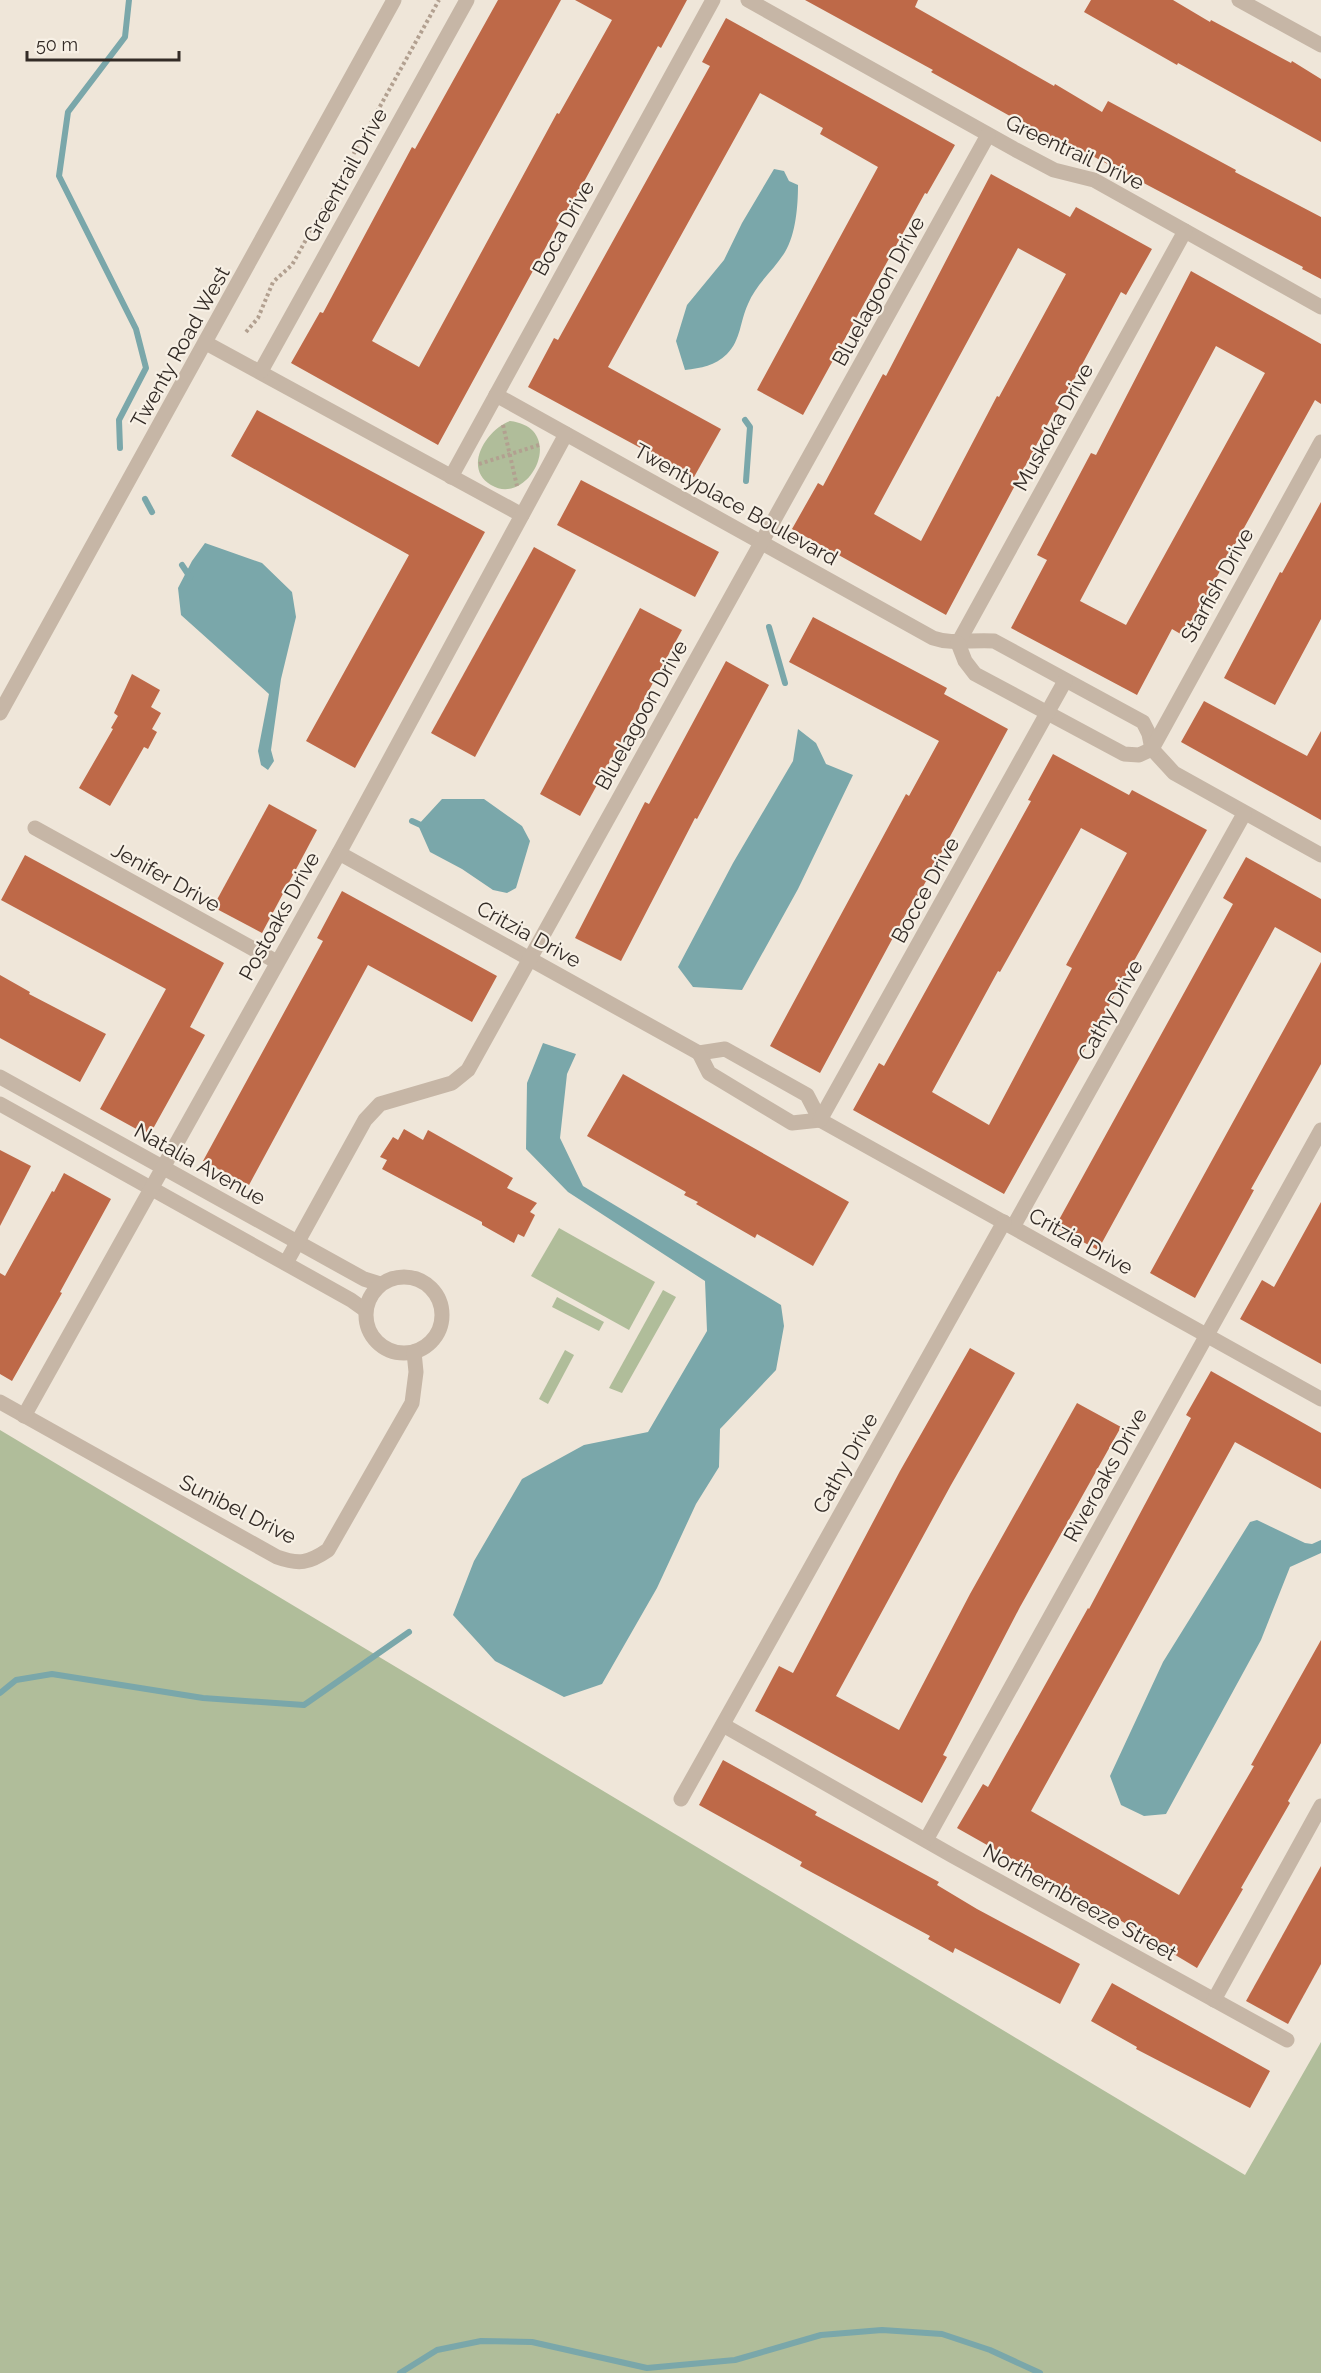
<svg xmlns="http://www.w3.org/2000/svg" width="1321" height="2373" font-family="Raleway,sans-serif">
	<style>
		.green { fill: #b0bd9a }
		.water { fill: #7aa7aa }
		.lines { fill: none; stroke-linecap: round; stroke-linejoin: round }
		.stream { stroke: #7aa7aa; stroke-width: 6 }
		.building { fill: #be6948; fill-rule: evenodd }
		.path { stroke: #b2a090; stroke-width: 4; stroke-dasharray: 3 3; stroke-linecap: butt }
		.minor { stroke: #c6b6a6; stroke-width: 15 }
		.tertiary { stroke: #c6b6a6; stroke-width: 15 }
		.labels { text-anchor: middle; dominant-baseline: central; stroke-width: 4.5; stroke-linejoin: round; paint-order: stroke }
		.street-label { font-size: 21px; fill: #332b26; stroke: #f7f0e5 }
	</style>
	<rect width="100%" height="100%" fill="#efe6d9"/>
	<g class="green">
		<path d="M510,421c59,7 19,87 -19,64 -29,-17 -4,-56 19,-64z"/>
		<polygon points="559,1228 655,1282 629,1330 531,1276"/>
		<polygon points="663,1290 676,1297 622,1393 609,1388"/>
		<polygon points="557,1297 604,1322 599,1331 552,1307"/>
		<polygon points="565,1350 574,1355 548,1404 539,1399"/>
		<polygon points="0,1430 1245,2175 1321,2042 1321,2373 0,2373"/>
	</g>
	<g class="water">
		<path d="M774,169l10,2 5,10 9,4c0,20 -2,49 -13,67 -11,18 -29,32 -37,52 -8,17 -7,36 -21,50 -12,12 -26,14 -42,16l-9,-29 11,-36 37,-45 18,-37z"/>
		<polygon points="205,543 262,563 292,592 296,617 281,679 271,750 274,761 268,770 261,765 258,751 269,694 181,615 178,588 192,561"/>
		<polygon points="798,729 816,743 826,764 853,775 798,889 742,990 693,987 678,967 733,863 793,761"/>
		<polygon points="442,799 484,799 522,826 530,841 516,888 507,893 493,890 462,869 430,852 418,825"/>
		<polygon points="543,1043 576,1054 567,1074 560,1138 583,1186 781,1305 784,1326 776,1370 720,1429 719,1467 696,1504 657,1588 602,1684 564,1697 495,1661 453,1615 474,1561 522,1479 584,1445 648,1432 707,1331 705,1281 568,1192 526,1149 527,1083"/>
		<polygon points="1257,1520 1305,1543 1312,1544 1321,1540 1321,1553 1290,1567 1261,1640 1166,1814 1144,1816 1121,1805 1110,1776 1163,1662 1250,1522"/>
	</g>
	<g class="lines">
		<g class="stream">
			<polyline points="745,420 750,427 746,481"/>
			<polyline points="120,448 119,420 146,368 136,329 59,176 68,112 125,37 129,0"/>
			<polyline points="145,499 152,512"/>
			<polyline points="182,565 190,577"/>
			<polyline points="769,627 785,683"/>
			<polyline points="412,821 425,827"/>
			<polyline points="0,1693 16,1680 52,1674 203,1698 304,1705 409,1632"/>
			<polyline points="400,2373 437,2350 481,2341 532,2342 647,2368 735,2360 821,2335 882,2330 942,2334 990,2350 1040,2373"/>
		</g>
	</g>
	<g class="building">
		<polygon points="498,0 561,0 372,341 419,367 557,113 559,114 612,20 575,0 687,0 661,48 658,46 567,213 565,212 438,445 291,363 320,312 323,313 412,147 415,149"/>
		<polygon points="805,0 918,0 915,7 1054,86 1055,84 1102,112 1108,101 1236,170 1235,172 1321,217 1321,279 1302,269 1303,267 1064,141 1063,144 1026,125 931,72 933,70"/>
		<polygon points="1091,0 1173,0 1210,22 1211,20 1291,63 1292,61 1321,79 1321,142 1178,63 1177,65 1084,12"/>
		<polygon points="726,18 955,145 927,194 925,193 803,415 757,390 878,167 820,134 823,128 760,93 608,367 721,429 694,477 528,387 554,338 558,340 710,66 702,62"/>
		<path d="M991,174l79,43 6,-10 76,42 -26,46 -5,-3 -65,121 -2,-1 -108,203 -154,-86 26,-46 5,3 60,-112 3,2zM1018,248l48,26 -67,123 -2,-1 -76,145 -47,-27z"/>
		<path d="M1191,271l130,73v60l-6,-4 -131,236 -12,-7 -35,66 -126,-67 36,-68 -10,-5 54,-102 5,2zM1216,346l49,27 -139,252 -46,-24z"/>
		<polygon points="257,410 485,532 355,768 306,741 409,555 231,456"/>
		<polygon points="581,480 719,552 695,597 557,525"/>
		<polygon points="1321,502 1321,619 1275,705 1224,678 1280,572 1282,573"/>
		<polygon points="534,547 576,570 475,757 431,733"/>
		<polygon points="640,608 682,630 580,816 540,794"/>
		<polygon points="813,617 947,688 944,694 1008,729 918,896 916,895 820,1073 770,1046 906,794 909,796 939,741 789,662"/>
		<polygon points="726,661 769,685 697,819 695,818 621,961 575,938 645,802 649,804"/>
		<polygon points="132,674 160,690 151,707 161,713 152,729 157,732 148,749 144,747 110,806 79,788 113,729 111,728 118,716 114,713"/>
		<polygon points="1204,701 1307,756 1321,731 1321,820 1181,742"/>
		<path d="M1053,754l76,41 3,-5 75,40 -203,364 -151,-84 26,-47 5,3 147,-265 -3,-1zM1081,828l46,25 -61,112 6,3 -83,157 -57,-33 66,-121 2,1z"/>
		<polygon points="269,804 317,830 262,933 213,907"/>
		<polygon points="25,855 224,963 190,1027 205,1035 149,1136 100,1109 166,989 1,900"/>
		<polygon points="1246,857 1321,899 1321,953 1275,927 1098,1250 1055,1227 1233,904 1223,898"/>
		<polygon points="342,891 497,976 472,1022 368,965 249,1185 203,1161 323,941 317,938"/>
		<polygon points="1321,962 1321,1064 1251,1189 1254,1190 1195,1298 1150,1273"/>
		<polygon points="0,975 30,992 29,994 106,1034 80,1082 0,1038"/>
		<polygon points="623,1074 849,1202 813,1266 757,1234 755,1238 696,1204 698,1202 684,1195 686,1192 587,1136"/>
		<polygon points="404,1129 423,1140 428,1130 513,1178 507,1188 537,1203 530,1212 535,1215 524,1237 518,1234 514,1243 482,1225 482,1222 382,1169 387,1160 380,1157 393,1137 398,1140"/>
		<polygon points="0,1150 31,1166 0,1226"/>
		<polygon points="64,1173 111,1199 60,1292 62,1293 12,1381 0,1374 0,1273 5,1276 52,1191 54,1192"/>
		<polygon points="1321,1202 1321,1364 1240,1319 1262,1280 1274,1287"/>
		<polygon points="970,1348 1015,1373 951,1485 836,1696 899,1730 970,1594 1077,1403 1121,1427 1020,1607 943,1755 947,1757 922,1803 755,1711 779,1666 793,1673 900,1471"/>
		<polygon points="1211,1371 1321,1433 1321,1489 1235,1442 1031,1811 1179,1895 1254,1766 1251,1765 1321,1640 1321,1743 1288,1801 1290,1803 1241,1888 1243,1889 1197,1968 1152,1941 1153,1939 957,1828 983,1784 988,1787 1088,1608 1089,1609 1191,1418 1186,1415"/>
		<polygon points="723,1760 817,1812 815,1815 939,1882 937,1885 977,1909 1080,1964 1060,2004 955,1948 953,1953 928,1939 930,1936 800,1866 802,1862 699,1805"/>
		<polygon points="1321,1866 1321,1964 1288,2024 1246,2001"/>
		<polygon points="1112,1983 1270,2071 1250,2108 1136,2049 1137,2047 1091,2021"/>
	</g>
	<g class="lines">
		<g class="path">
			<polyline points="246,332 258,318 273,282 292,265 439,0"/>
			<polyline points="503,425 517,486"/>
			<polyline points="479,464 539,445"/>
		</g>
		<g class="minor">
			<polyline points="748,0 1016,150 1054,170 1094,180 1321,307"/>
			<polyline points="1239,0 1321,45"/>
			<polyline points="206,343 522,515"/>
			<polyline points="261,371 467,0"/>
			<path d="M496,395l437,243c20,7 39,1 61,3l149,81 6,12 3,15 22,24 147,82"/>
			<polyline points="451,477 713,0"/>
			<polyline points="958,643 1185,231"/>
			<polyline points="958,643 965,661 975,674 1124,754 1139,755 1152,749"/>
			<polyline points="1152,749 1321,442"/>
			<polyline points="35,828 277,962"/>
			<polyline points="339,853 699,1053 725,1049 807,1095 820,1120 1321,1399"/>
			<polyline points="699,1053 709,1073 792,1123 820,1120"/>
			<polyline points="0,1077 364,1279 380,1284"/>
			<polyline points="0,1104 351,1300 365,1310"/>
			<polyline points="820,1120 1065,681"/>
			<polyline points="1013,1227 1244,814"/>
			<polyline points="286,1263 365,1120 380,1104 452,1083 468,1070 988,135"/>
			<circle cx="404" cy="1315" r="38"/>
			<path d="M0,1402l277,155c22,8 32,6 51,-7l84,-147 4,-31 -2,-20"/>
			<polyline points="24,1416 339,853 566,434"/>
			<polyline points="723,1725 953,1856 1287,2040"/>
			<polyline points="681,1799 1004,1222"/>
			<polyline points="926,1840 1321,1130"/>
			<polyline points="1214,2000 1321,1806"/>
		</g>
		<polyline class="tertiary" points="0,713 394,0"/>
	</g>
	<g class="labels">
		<g class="street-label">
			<text transform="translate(1075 152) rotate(25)">Greentrail Drive</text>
			<text transform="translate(345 175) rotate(-61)">Greentrail Drive</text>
			<text transform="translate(563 228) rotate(-61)">Boca Drive</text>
			<text transform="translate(878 291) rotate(-61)">Bluelagoon Drive</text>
			<text transform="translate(180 347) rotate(-61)">Twenty Road West</text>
			<text transform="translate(1053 427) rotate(-61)">Muskoka Drive</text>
			<text transform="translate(736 504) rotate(29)">Twentyplace Boulevard</text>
			<text transform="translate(1217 585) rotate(-61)">Starfish Drive</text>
			<text transform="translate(641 715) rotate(-61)">Bluelagoon Drive</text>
			<text transform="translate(166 877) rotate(29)">Jenifer Drive</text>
			<text transform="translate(925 890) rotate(-61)">Bocce Drive</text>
			<text transform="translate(279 916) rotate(-61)">Postoaks Drive</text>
			<text transform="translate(529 934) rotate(29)">Critzia Drive</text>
			<text transform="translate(1110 1010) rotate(-61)">Cathy Drive</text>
			<text transform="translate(200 1164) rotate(29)">Natalia Avenue</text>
			<text transform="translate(1081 1241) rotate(29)">Critzia Drive</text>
			<text transform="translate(845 1463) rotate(-61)">Cathy Drive</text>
			<text transform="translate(1105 1475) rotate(-61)">Riveroaks Drive</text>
			<text transform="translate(238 1509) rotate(27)">Sunibel Drive</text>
			<text transform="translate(1080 1902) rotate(29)">Northernbreeze Street</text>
		</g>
	</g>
	<path d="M27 51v9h152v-9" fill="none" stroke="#332b26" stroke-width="3"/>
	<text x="36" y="51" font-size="18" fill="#332b26" stroke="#f7f0e5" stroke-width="4.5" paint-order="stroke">50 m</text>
</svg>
